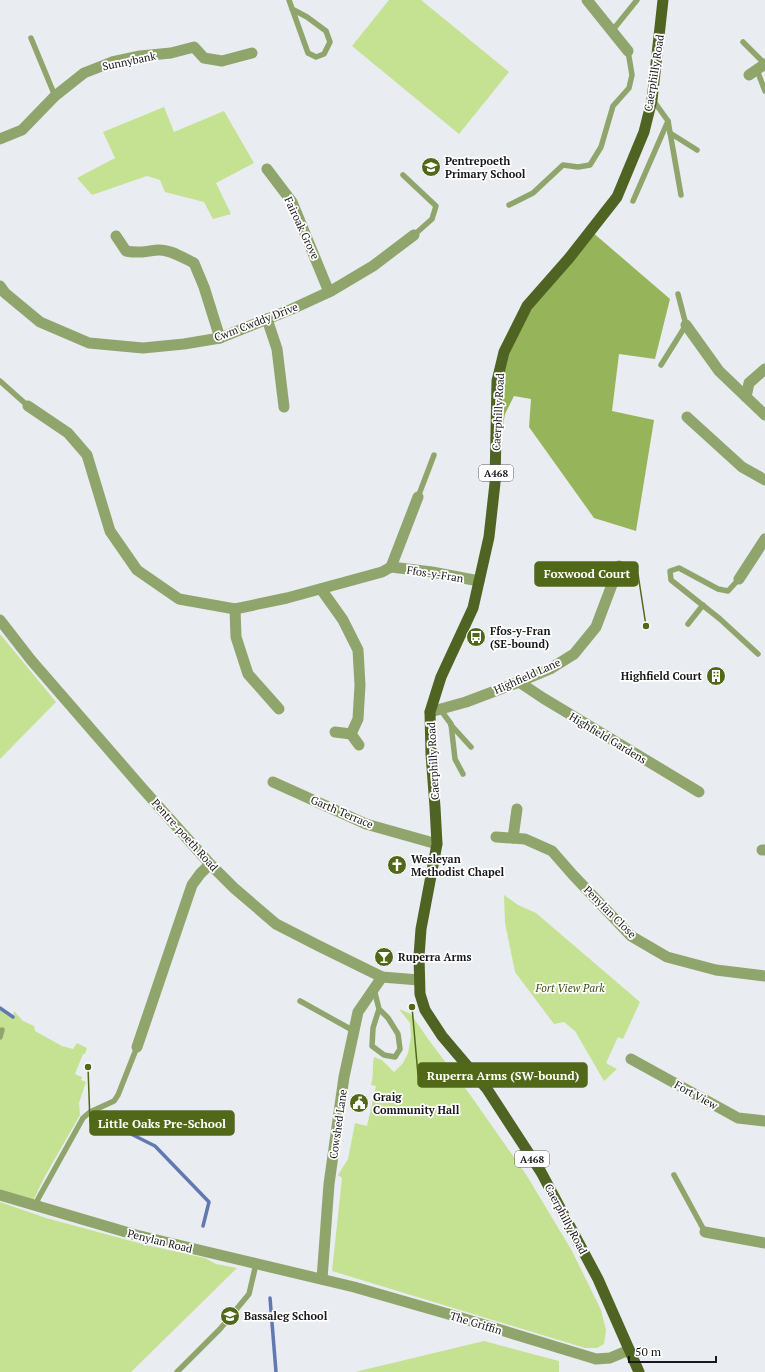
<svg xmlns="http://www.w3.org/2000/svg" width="765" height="1372" font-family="'PT Serif',serif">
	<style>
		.green { fill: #c5e292 }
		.forest { fill: #96b45a }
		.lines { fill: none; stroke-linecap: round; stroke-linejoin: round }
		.stream { stroke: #6278b1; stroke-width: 3.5 }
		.service { stroke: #90a56c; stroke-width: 5.5 }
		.minor { stroke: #90a56c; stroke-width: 11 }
		.tertiary { stroke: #90a56c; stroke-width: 11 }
		.primary { stroke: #4f6323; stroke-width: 11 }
		.labels { text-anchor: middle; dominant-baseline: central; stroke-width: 3.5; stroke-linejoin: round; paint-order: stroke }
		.shield { fill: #fff; stroke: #5e5e5f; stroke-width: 1 }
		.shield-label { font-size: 10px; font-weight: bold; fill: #19191b }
		.street-label { font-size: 11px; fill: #19191b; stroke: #fff }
		.poi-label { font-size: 11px; font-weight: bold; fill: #19191b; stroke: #fff; text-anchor: start }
		.park-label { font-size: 11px; font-style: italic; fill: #3d4f0d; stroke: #fff }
		.leader { fill: none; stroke: #516818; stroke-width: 1.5 }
		.callout-dot { fill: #516818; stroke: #fff; stroke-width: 1.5 }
		.callout { fill: #516818; stroke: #516818; stroke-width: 1.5 }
		.callout-label { font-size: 12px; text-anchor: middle; font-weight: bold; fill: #fff }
	</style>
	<rect width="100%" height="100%" fill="#e9ecf1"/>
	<g class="green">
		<polygon points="389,0 421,0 509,72 459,134 352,46"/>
		<polygon points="164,107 174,132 224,111 254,163 216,183 231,214 213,219 204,202 165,192 160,180 147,176 92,195 77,178 115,158 103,132"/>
		<polygon points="0,634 56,702 0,759"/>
		<polygon points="504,895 518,905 536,913 640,1002 623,1039 618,1037 606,1063 617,1069 604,1081 575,1031 564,1022 554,1024 515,972 505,923"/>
		<polygon points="0,1008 13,1017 14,1011 23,1021 34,1026 35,1031 62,1046 73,1049 77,1043 87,1048 85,1054 83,1054 75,1074 82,1077 81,1080 86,1082 79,1103 80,1115 45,1176 33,1201 0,1190"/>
		<path d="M399,1009l12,5 17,25 43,57 56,80 45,75 29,59 5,20 -2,14 -7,4h-12l-253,-77 10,-93 -4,-3 10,-16 7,-36 12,3 9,-40 -5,-1c3,-10 1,-18 3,-28l8,3 12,12 9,-9 5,-10 3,-17 -1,-13z"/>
		<polygon points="0,1202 46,1218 146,1245 205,1258 216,1264 237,1268 131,1372 0,1372"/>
		<polygon points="484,1341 559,1361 559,1372 355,1372"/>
	</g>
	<polygon class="forest" points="591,231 670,299 655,359 619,354 612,411 654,420 636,531 594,518 529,427 531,399 514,396 505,414 496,462 497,381 527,306"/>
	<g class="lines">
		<g class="stream">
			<polyline points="0,1008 13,1017"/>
			<polyline points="125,1131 155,1146 209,1202 203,1226"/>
			<polyline points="270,1298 276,1372"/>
		</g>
		<g class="service">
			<polyline points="289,0 308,53 316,57 324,54 330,42 326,31 307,17 292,9"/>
			<polyline points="612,31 637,0"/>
			<polyline points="31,38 55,96"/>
			<polyline points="743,42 765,64"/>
			<polyline points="757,70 765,91"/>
			<polyline points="668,121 681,195"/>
			<polyline points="670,133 697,150"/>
			<polyline points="403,175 436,206 432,219 414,235"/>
			<polyline points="633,201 668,121 653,100"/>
			<polyline points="509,205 533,193 563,165 578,167 590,165 601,147 613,106 629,88 632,75 628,51"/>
			<polyline points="661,365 686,325 678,294"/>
			<polyline points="0,381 28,406"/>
			<polyline points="418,497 434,455"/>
			<polyline points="739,579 728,591 718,589 679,568 670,571 671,580 720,619 758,654"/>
			<polyline points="688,624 703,605"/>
			<polyline points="440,709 451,724 455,759 463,774"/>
			<polyline points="451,725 471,747"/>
			<polyline points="374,989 379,1009 388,1018 398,1034 400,1049 395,1057 384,1055 372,1046 373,1028 379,1009"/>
			<polyline points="300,1001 354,1031"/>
			<polyline points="0,1037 2,1030"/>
			<polyline points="674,1175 705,1232"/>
			<polyline points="36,1206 38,1199 83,1118 90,1112 114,1101 118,1095 137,1047"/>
			<polyline points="177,1372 220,1329 249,1294 256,1264"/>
		</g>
		<g class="minor">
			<polyline points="587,0 628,51"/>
			<polyline points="749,75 765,64"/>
			<polyline points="0,139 22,130 55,96 84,73 112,62 140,56 171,53 194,47 204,58 222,61 252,53"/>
			<polyline points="267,169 292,202 329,292"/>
			<path d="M116,236l10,15c15,3 18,0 32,-1 12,-1 25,8 36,13l10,24 16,51"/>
			<polyline points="0,286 5,293 40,322 89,343 143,348 184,344 220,338 292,309 331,291 373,266 414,235"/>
			<polyline points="267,319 277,349 284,407"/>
			<polyline points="686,325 719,371 765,415"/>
			<polyline points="746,397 749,383 765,369"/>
			<polyline points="28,406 68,433 87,455 110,531 137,570 179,599 235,609 287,598 382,572 391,567 432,572 479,581"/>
			<polyline points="687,417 742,467 765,480"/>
			<polyline points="391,567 418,497"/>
			<polyline points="739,579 765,539"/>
			<polyline points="321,589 343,620 358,650 360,685 358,719 351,734"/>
			<polyline points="235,609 236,637 248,674 279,709"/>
			<polyline points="519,682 543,698 699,792"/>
			<polyline points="430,712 466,702 519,682 550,669 574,654 596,627 619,566"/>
			<polyline points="335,732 351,734 359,745"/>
			<polyline points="273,782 366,824 437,844"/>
			<polyline points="496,837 525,839 552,851 573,875 631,936 667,957 716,970 765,976"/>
			<polyline points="513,838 517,809"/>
			<polyline points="762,850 765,850"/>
			<polyline points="137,1047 192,885 200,874 210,864"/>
			<polyline points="631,1059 738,1118 765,1121"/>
			<polyline points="705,1232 765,1243"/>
			<polyline points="322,1279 329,1184 344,1077 358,1012 382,977"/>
		</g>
		<g class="tertiary">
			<polyline points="0,620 31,660 143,789 210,864 234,888 276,924 319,946 382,977 419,980"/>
			<polyline points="0,1195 136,1235 354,1287 455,1316 596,1359 610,1358 629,1350"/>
		</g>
		<polyline class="primary" points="639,1372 598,1279 541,1172 487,1089 442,1036 425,1010 420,994 419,956 421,929 437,844 435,807 431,754 430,712 441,677 473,608 489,537 495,483 497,381 504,352 527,306 570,257 617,197 644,132 652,100 663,0"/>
	</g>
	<defs>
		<g id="school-disc" transform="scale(1)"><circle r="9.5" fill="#516818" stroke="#fff"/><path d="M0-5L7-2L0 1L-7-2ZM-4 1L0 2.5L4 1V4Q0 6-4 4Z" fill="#fff"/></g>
		<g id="bus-disc" transform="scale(1)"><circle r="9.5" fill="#516818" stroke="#fff"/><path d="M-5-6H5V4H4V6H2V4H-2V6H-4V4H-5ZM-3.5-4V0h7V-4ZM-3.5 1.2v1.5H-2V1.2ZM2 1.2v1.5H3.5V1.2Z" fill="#fff"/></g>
		<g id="building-disc" transform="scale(1)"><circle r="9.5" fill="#516818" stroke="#fff"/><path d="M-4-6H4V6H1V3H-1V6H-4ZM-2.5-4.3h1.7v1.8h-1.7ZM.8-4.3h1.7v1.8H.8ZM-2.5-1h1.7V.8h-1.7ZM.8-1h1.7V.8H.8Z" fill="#fff"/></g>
		<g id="church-disc" transform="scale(1)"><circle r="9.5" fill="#516818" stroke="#fff"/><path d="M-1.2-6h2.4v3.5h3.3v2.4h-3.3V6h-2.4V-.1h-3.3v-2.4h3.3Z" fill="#fff"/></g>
		<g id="bar-disc" transform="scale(1)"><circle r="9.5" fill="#516818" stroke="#fff"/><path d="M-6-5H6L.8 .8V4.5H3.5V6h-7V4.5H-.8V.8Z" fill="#fff"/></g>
		<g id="civic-disc" transform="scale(1)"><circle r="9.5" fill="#516818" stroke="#fff"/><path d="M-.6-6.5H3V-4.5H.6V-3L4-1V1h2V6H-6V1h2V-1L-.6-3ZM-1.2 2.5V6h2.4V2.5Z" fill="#fff"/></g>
	</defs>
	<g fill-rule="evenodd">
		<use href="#school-disc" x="431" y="167"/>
		<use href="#bus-disc" x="476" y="637"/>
		<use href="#building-disc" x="716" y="676"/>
		<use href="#church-disc" x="397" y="865"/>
		<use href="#bar-disc" x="384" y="957"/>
		<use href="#civic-disc" x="359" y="1103"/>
		<use href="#school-disc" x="230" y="1316"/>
	</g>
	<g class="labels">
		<g class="shield">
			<rect x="479" y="465" width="34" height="16" rx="3"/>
			<rect x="515" y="1151" width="34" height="16" rx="3"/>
		</g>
		<g class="shield-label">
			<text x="496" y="473">A468</text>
			<text x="532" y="1159">A468</text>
		</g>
		<g class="street-label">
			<text transform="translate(129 61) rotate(-12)">Sunnybank</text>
			<text transform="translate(654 73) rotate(-81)">Caerphilly Road</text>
			<text transform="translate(302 228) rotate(65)">Fairoak Grove</text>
			<text transform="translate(256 322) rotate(-21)">Cwm Cwddy Drive</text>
			<text transform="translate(498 412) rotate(-87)">Caerphilly Road</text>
			<text transform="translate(435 574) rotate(9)">Ffos-y-Fran</text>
			<text transform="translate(527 676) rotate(-24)">Highfield Lane</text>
			<text transform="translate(608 738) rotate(31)">Highfield Gardens</text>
			<text transform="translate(433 761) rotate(-93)">Caerphilly Road</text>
			<text transform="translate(342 812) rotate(23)">Garth Terrace</text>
			<text transform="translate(185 835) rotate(48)">Pentre-poeth Road</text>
			<text transform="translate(610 912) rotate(45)">Penylan Close</text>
			<text transform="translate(696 1095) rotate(29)">Fort View</text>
			<text transform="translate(338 1124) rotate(-82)">Cowshed Lane</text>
			<text transform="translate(566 1219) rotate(62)">Caerphilly Road</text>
			<text transform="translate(160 1241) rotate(14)">Penylan Road</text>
			<text transform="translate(476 1323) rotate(17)">The Griffin</text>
		</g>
		<g class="poi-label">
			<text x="445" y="161">Pentrepoeth<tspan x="445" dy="13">Primary School</tspan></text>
			<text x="490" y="631">Ffos-y-Fran<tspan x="490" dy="13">(SE-bound)</tspan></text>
			<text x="702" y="676" text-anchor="end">Highfield Court</text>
			<text x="411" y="859">Wesleyan<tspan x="411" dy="13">Methodist Chapel</tspan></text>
			<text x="398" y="957">Ruperra Arms</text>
			<text x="373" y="1097">Graig<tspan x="373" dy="13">Community Hall</tspan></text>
			<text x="244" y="1316">Bassaleg School</text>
		</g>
		<g class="park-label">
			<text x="570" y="988">Fort View Park</text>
		</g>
	</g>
	<path class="leader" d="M646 626L638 574M412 1007L418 1075M88 1067L90 1123"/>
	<g class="callout-dot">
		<circle cx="646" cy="626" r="4"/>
		<circle cx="412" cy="1007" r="4"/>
		<circle cx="88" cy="1067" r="4"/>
	</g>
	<g class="callout">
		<rect x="535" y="562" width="103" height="24" rx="4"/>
		<rect x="418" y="1063" width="169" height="24" rx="4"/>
		<rect x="90" y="1111" width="144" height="24" rx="4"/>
	</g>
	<g class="callout-label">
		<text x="587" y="578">Foxwood Court</text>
		<text x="503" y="1080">Ruperra Arms (SW-bound)</text>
		<text x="162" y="1128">Little Oaks Pre-School</text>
	</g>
	<path d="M629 1356v6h87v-6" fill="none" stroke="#19191b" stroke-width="2"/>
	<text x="635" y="1356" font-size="12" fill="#19191b" stroke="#ffffff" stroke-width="3" paint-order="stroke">50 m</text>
</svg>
